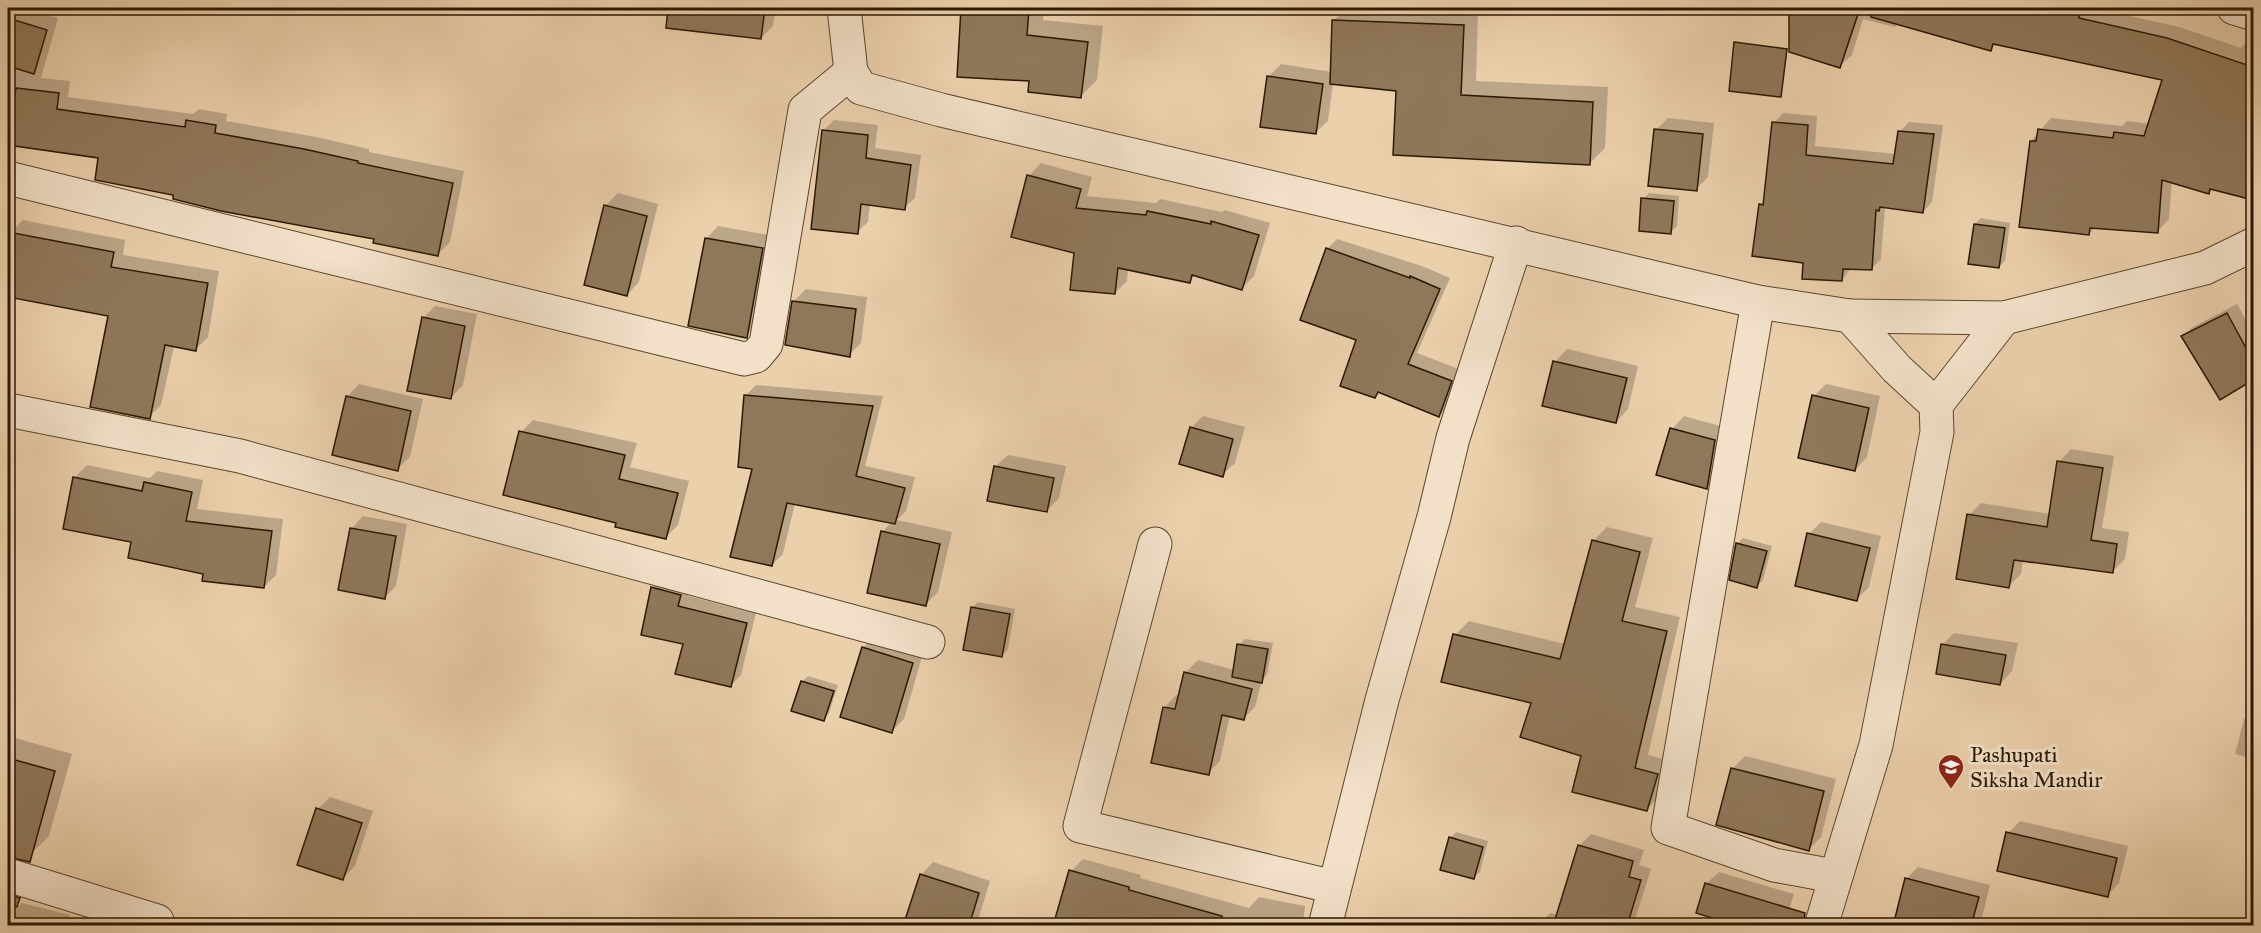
<svg xmlns="http://www.w3.org/2000/svg" width="2261" height="933" font-family="'IM FELL Great Primer',serif">
	<style>
		.shadow { fill: #0003 }
		.building { fill: #8f785a; stroke: #2b1802; stroke-width: 1.5 }
		.lines { fill: none; stroke-linecap: round; stroke-linejoin: round }
		.street-casing { stroke: #5b462c; stroke-width: 35 }
		.street { stroke: #f2e0c9; stroke-width: 33 }
		.labels { text-anchor: middle; dominant-baseline: central; stroke-width: 6; stroke-linejoin: round; paint-order: stroke }
		.poi-label { font-size: 22px; fill: #2b1802; stroke: #f2e0c9; text-anchor: start }
	</style>
	<rect width="100%" height="100%" fill="#ebd0ac"/>
	<filter id="stains"><feTurbulence type="fractalNoise" baseFrequency=".00333" numOctaves="4"/><feColorMatrix values="0 0 0 0 .2 0 0 0 0 .09 0 0 0 0 .02 0 0 0 .5 -.17"/></filter>
	<radialGradient id="worn" r=".72"><stop offset=".6" stop-color="#630" stop-opacity="0"/><stop offset="1" stop-color="#630" stop-opacity=".3"/></radialGradient>
	<g class="shadow">
		<polygon points="8,8 22,8 58,18 41,78 70,81 68,97 193,114 199,109 227,114 226,121 316,137 369,149 369,152 464,171 450,242 438,254 376,238 175,194 100,156 8,129"/>
		<polygon points="712,8 775,8 773,26 761,38 709,32"/>
		<polygon points="963,8 1044,8 1043,20 1103,26 1097,80 1081,96 1031,79 958,75"/>
		<polygon points="1347,8 1478,11 1476,81 1608,87 1605,148 1590,163 1397,90 1333,83 1328,121 1315,133 1268,77 1281,64 1332,72 1334,20"/>
		<polygon points="1790,8 2093,8 2179,27 2241,48 2254,34 2254,199 2212,188 2208,192 2172,181 2169,219 2158,231 2096,227 2089,234 2031,141 2051,118 2122,126 2127,121 2150,124 2164,79 1996,43 1990,49 1899,23 1895,27 1863,19 1852,55 1840,66 1790,50"/>
		<polygon points="1783,113 1817,116 1815,146 1896,154 1899,132 1909,122 1943,125 1932,202 1923,212 1885,206 1881,259 1871,269 1851,268 1842,280 1804,262 1760,205 1765,200 1774,123"/>
		<polygon points="1668,118 1714,123 1708,177 1696,189 1656,130"/>
		<polygon points="834,120 878,125 875,148 921,155 915,198 904,208 870,204 868,222 857,232 823,131"/>
		<polygon points="1041,163 1092,177 1087,196 1156,203 1160,199 1222,212 1225,210 1270,223 1254,276 1242,288 1196,274 1189,282 1128,269 1127,281 1115,293 1076,252 1029,176"/>
		<polygon points="618,193 658,204 639,282 627,295 606,205"/>
		<polygon points="1649,193 1679,196 1677,226 1671,232 1643,199"/>
		<polygon points="1981,218 2010,223 2005,261 1999,267 1975,224"/>
		<polygon points="23,220 125,240 123,255 219,271 208,337 196,349 174,346 161,405 149,417 110,315 8,296 8,248 10,233"/>
		<polygon points="718,226 774,236 758,324 746,336 706,239"/>
		<polygon points="1337,239 1422,266 1450,278 1417,353 1461,370 1449,405 1439,416 1380,391 1375,397 1327,249"/>
		<polygon points="806,289 867,297 861,343 849,355 794,301"/>
		<polygon points="2237,304 2254,334 2254,378 2221,398 2183,336 2193,327"/>
		<polygon points="435,306 477,314 463,385 451,398 423,318"/>
		<polygon points="1567,349 1638,366 1628,409 1616,422 1555,362"/>
		<polygon points="359,384 423,399 410,457 397,469 347,397"/>
		<polygon points="1826,384 1880,396 1867,457 1855,470 1814,396"/>
		<polygon points="756,385 883,396 865,466 915,477 906,511 897,520 952,532 938,592 926,604 882,532 892,522 795,503 783,554 772,565 754,467 745,396"/>
		<polygon points="1203,416 1245,427 1235,463 1222,475 1191,428"/>
		<polygon points="1684,416 1727,428 1719,475 1707,488 1672,429"/>
		<polygon points="533,420 637,443 630,467 689,481 678,525 666,537 618,522 521,432"/>
		<polygon points="8,433 14,434 8,487"/>
		<polygon points="2071,449 2114,456 2102,528 2129,532 2125,559 2113,571 2023,560 2021,574 2009,586 1969,515 1981,503 2050,514 2059,462"/>
		<polygon points="1008,455 1066,466 1059,498 1047,511 995,467"/>
		<polygon points="87,465 150,478 157,471 203,480 197,509 283,519 276,575 264,587 205,573 133,541 65,527 75,477"/>
		<polygon points="363,516 407,524 396,586 384,598 351,529"/>
		<polygon points="1821,522 1881,536 1869,587 1857,599 1809,534"/>
		<polygon points="1607,527 1653,538 1635,607 1680,617 1648,755 1671,761 1661,795 1647,809 1583,755 1533,702 1455,635 1469,621 1565,644 1593,541"/>
		<polygon points="1743,538 1772,546 1763,580 1757,586 1737,544"/>
		<polygon points="663,577 690,584 688,596 756,613 741,675 730,686 685,643 653,588"/>
		<polygon points="978,602 1015,609 1008,649 1002,655 972,608"/>
		<polygon points="1954,633 2018,643 2012,671 2000,684 1942,645"/>
		<polygon points="875,635 924,650 904,719 892,731 863,648"/>
		<polygon points="1245,639 1273,643 1267,675 1262,680 1255,707 1243,719 1230,715 1220,761 1208,773 1164,708 1176,695 1180,696 1186,672 1198,660 1234,670 1239,645"/>
		<polygon points="808,676 838,685 829,713 823,719 802,682"/>
		<polygon points="2254,709 2254,759 2235,754 2244,719"/>
		<polygon points="8,736 72,754 49,836 31,854 8,848"/>
		<polygon points="1745,756 1836,779 1821,837 1809,849 1732,769"/>
		<polygon points="330,797 373,811 355,866 342,879 318,809"/>
		<polygon points="2020,821 2128,846 2119,883 2107,896 2008,833"/>
		<polygon points="1456,832 1488,841 1480,872 1474,877 1450,838"/>
		<polygon points="1591,834 1644,850 1639,865 1651,869 1633,926 1538,926 1550,913 1558,915 1580,845"/>
		<polygon points="1083,859 1141,875 1140,878 1249,908 1259,897 1305,906 1303,922 1308,926 1114,926 1071,871"/>
		<polygon points="933,862 990,881 976,926 905,926 921,875"/>
		<polygon points="1918,867 1990,885 1980,926 1894,926 1906,879"/>
		<polygon points="1719,872 1794,894 1784,926 1729,926 1730,922 1706,884"/>
		<polygon points="22,903 70,915 67,926 8,926 10,915"/>
	</g>
	<g class="building">
		<polygon points="668,8 765,8 761,39 666,28"/>
		<polygon points="961,8 1029,8 1027,35 1088,42 1081,98 1028,92 1029,81 957,77"/>
		<polygon points="1789,8 1860,8 1840,68 1789,52"/>
		<polygon points="1872,8 2081,8 2079,18 2167,38 2253,67 2253,200 2210,189 2209,194 2162,180 2158,233 2090,228 2089,235 2019,227 2030,141 2036,141 2038,129 2113,138 2114,132 2144,136 2162,80 1993,44 1991,51 1871,17"/>
		<polygon points="8,18 47,30 34,74 8,66"/>
		<polygon points="1332,20 1464,25 1461,95 1593,102 1590,165 1393,155 1396,91 1330,84"/>
		<polygon points="1734,42 1787,49 1781,97 1729,91"/>
		<polygon points="1267,76 1323,84 1316,134 1260,127"/>
		<polygon points="16,88 59,93 57,109 185,127 186,120 216,125 215,133 304,149 358,161 358,163 453,183 438,256 373,243 374,239 221,211 173,199 173,195 95,180 98,158 8,145"/>
		<polygon points="1772,122 1808,125 1806,155 1893,164 1898,131 1934,134 1923,213 1880,207 1879,211 1876,210 1872,270 1843,269 1842,281 1802,279 1803,263 1752,256 1759,204 1763,205"/>
		<polygon points="1654,129 1703,134 1697,191 1648,186"/>
		<polygon points="822,130 868,135 866,158 911,165 905,210 861,204 858,234 811,229"/>
		<polygon points="1027,175 1081,189 1076,208 1146,215 1147,211 1211,224 1211,221 1259,235 1242,290 1192,275 1190,283 1118,268 1115,294 1070,290 1074,253 1011,237"/>
		<polygon points="1641,198 1674,201 1671,234 1639,231"/>
		<polygon points="604,205 647,216 627,296 584,285"/>
		<polygon points="1974,224 2005,228 1999,268 1968,264"/>
		<polygon points="8,232 114,252 111,267 208,283 196,351 165,345 150,419 90,407 108,316 8,297"/>
		<polygon points="705,238 763,248 747,338 688,326"/>
		<polygon points="1326,248 1410,278 1410,276 1440,289 1408,364 1452,381 1439,417 1378,392 1375,398 1340,386 1356,340 1300,320"/>
		<polygon points="792,301 856,309 850,357 785,345"/>
		<polygon points="2227,313 2253,361 2253,380 2220,400 2181,336"/>
		<polygon points="422,317 465,326 451,399 407,391"/>
		<polygon points="1553,361 1627,378 1616,423 1542,406"/>
		<polygon points="744,395 873,406 856,476 905,488 895,524 787,503 772,566 730,557 752,469 738,467"/>
		<polygon points="1812,395 1869,408 1855,471 1798,458"/>
		<polygon points="346,396 411,411 398,471 332,455"/>
		<polygon points="1190,427 1233,439 1223,477 1179,464"/>
		<polygon points="1670,428 1715,440 1707,489 1656,475"/>
		<polygon points="519,431 625,455 619,479 678,493 666,539 615,527 616,523 503,495"/>
		<polygon points="2057,461 2103,468 2091,540 2117,544 2113,573 2014,560 2009,588 1956,579 1967,514 2047,527"/>
		<polygon points="994,466 1054,478 1047,512 987,501"/>
		<polygon points="73,477 142,491 144,482 192,492 186,521 272,531 264,588 202,581 203,574 128,558 131,542 63,529"/>
		<polygon points="350,528 396,536 385,599 338,590"/>
		<polygon points="881,531 940,544 926,606 867,593"/>
		<polygon points="1807,533 1870,548 1857,601 1795,586"/>
		<polygon points="1592,540 1640,552 1622,621 1667,631 1635,768 1658,774 1647,811 1572,792 1581,756 1520,737 1531,703 1441,682 1453,634 1560,659"/>
		<polygon points="1736,543 1767,551 1757,588 1729,580"/>
		<polygon points="651,587 681,595 678,606 747,623 731,687 675,674 683,644 641,635"/>
		<polygon points="971,607 1010,614 1002,657 963,650"/>
		<polygon points="1237,644 1268,649 1262,683 1232,677"/>
		<polygon points="1941,644 2006,655 2000,685 1936,674"/>
		<polygon points="862,647 913,663 892,733 840,717"/>
		<polygon points="1184,672 1252,689 1244,720 1222,715 1209,775 1151,763 1163,707 1175,709"/>
		<polygon points="801,681 834,691 824,721 791,711"/>
		<polygon points="8,758 55,771 30,862 8,857"/>
		<polygon points="1731,768 1824,791 1809,851 1716,825"/>
		<polygon points="316,808 362,823 343,880 297,865"/>
		<polygon points="2006,832 2117,858 2108,897 1997,871"/>
		<polygon points="1449,837 1483,847 1474,879 1440,870"/>
		<polygon points="1578,845 1633,861 1629,877 1641,880 1627,926 1553,926"/>
		<polygon points="1069,870 1129,887 1129,890 1222,916 1221,926 1053,926"/>
		<polygon points="920,874 979,893 969,926 903,926"/>
		<polygon points="1905,878 1979,897 1971,926 1893,926"/>
		<polygon points="1705,883 1805,913 1803,926 1738,926 1696,913"/>
		<polygon points="8,894 20,898 17,907 8,906"/>
	</g>
	<g class="lines">
		<g class="street-casing">
			<g id="street">
				<polyline points="844,8 851,72 861,88 941,110 1758,302 1850,316 1897,369 1936,405 1937,432 1876,745 1821,926"/>
				<polyline points="2234,8 2254,14"/>
				<polyline points="8,178 744,359 756,356 766,344 805,110 851,72"/>
				<polyline points="1758,302 1668,828 1774,865 1834,876"/>
				<polyline points="1850,316 2004,318 2205,268 2254,244"/>
				<polyline points="1936,405 2004,318"/>
				<polyline points="8,410 240,456 928,642"/>
				<polyline points="1155,544 1080,826 1334,887"/>
				<polyline points="8,875 157,921 159,926"/>
				<polyline points="1325,926 1382,700 1434,517 1453,438 1516,243"/>
			</g>
		</g>
		<use href="#street" class="street"/>
	</g>
	<defs>
		<g id="school-pin" transform="scale(1.35)"><path d="M0 17L-7.5 6A9.5 9.5 0 1 1 7.5 6Z" fill="#8f2418" stroke="#f2e0c9"/><path d="M0-5L7-2L0 1L-7-2ZM-4 1L0 2.5L4 1V4Q0 6-4 4Z" fill="#fff"/></g>
	</defs>
	<g fill-rule="evenodd">
		<use href="#school-pin" x="1951" y="767"/>
	</g>
	<g class="labels">
		<g class="poi-label">
			<text x="1970" y="754">Pashupati<tspan x="1970" dy="25">Siksha Mandir</tspan></text>
		</g>
	</g>
	<rect width="2261" height="933" fill="none" stroke="#ebd0ac" stroke-width="30"/>
	<rect x="9" y="9" width="2243" height="915" fill="none" stroke="#2b1802" stroke-width="3"/>
	<rect x="15" y="15" width="2231" height="903" fill="none" stroke="#2b1802" stroke-width="1.5"/>
	<rect width="100%" height="100%" filter="url(#stains)"/>
	<rect width="100%" height="100%" fill="url(#worn)"/>
</svg>
